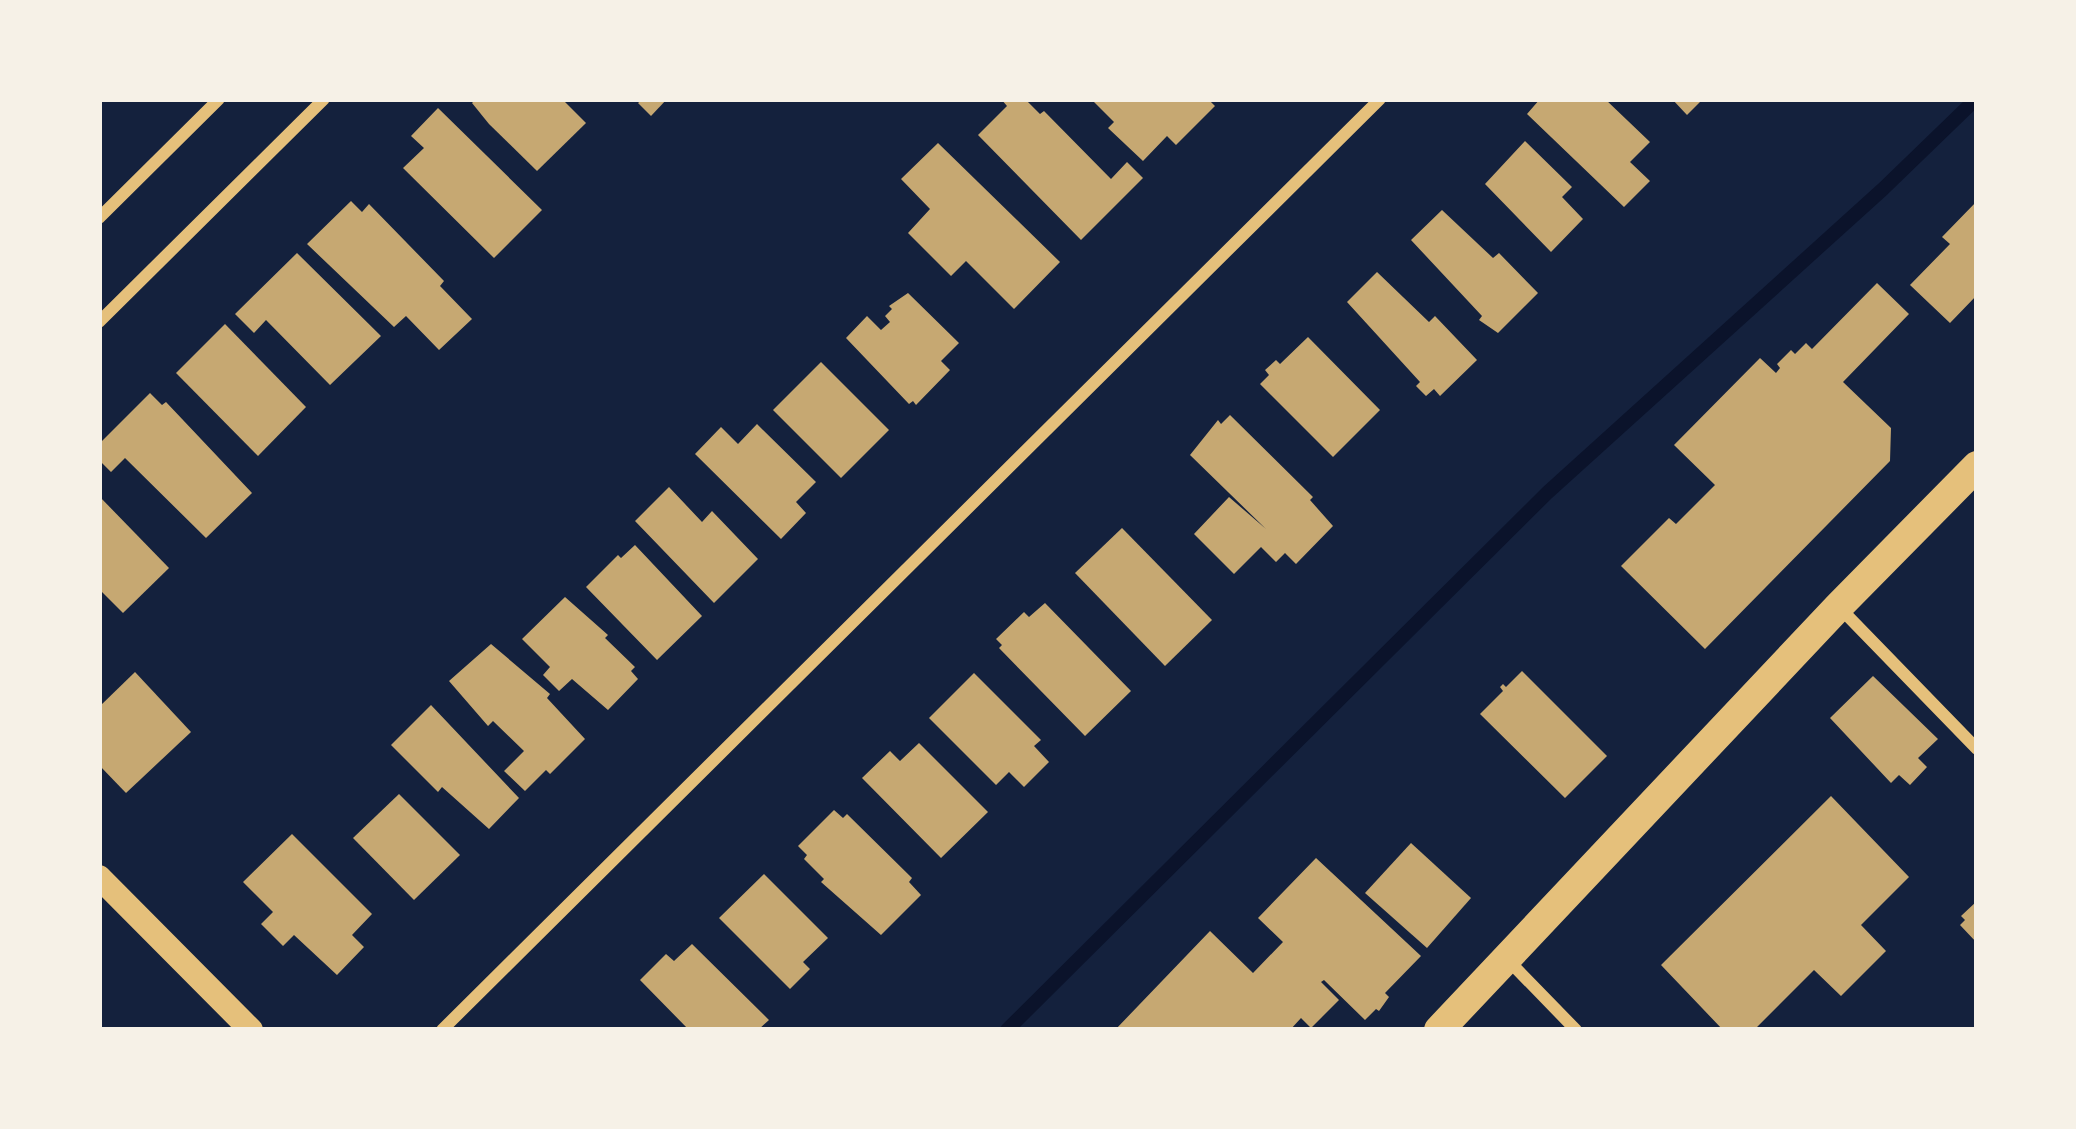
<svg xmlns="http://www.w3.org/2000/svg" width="2076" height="1129" font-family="'Fira Sans',sans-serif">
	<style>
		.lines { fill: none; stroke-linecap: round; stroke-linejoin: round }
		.stream { stroke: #0b132b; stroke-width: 14 }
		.building { fill: #c6a872 }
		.minor { stroke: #e5c07b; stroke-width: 12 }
		.secondary { stroke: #e5c07b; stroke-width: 24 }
		.primary { stroke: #e5c07b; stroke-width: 30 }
	</style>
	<rect width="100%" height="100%" fill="#14213d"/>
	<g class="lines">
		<polyline class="stream" points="1007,1030 1547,493 1883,189 1976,99"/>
	</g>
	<g class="building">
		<polygon points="476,99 562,99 586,123 537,171 489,124 472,103"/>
		<polygon points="643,99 667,99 651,116 638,103"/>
		<polygon points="1001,99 1025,99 1040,114 1044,111 1111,179 1127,162 1143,178 1081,240 978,135 1007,106"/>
		<polygon points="1091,99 1208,99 1215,106 1176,145 1167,136 1143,161 1108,128 1114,122"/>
		<polygon points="1540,99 1605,99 1650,142 1630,162 1650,181 1624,207 1527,114"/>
		<polygon points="1672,99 1703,99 1687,115"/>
		<polygon points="438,108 542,210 494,258 403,168 424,148 411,136"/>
		<polygon points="1525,141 1572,187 1562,197 1583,219 1551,252 1485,184"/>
		<polygon points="938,143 1060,262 1014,309 966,261 951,276 908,233 930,209 901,179"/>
		<polygon points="351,201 362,212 369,204 444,281 440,286 472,319 439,350 406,316 394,327 307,244"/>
		<polygon points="1977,201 1977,295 1950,323 1910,285 1950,244 1942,237"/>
		<polygon points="1442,210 1493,258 1499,253 1538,293 1498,333 1479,320 1482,316 1411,240"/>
		<polygon points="297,253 381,336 330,385 266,320 254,333 235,314"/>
		<polygon points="1377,272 1429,322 1435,316 1477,360 1440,396 1434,389 1426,396 1416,386 1420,382 1347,302"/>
		<polygon points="1877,283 1909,314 1843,382 1891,428 1890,461 1705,649 1621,566 1669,518 1676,524 1715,485 1674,445 1760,358 1776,373 1780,368 1777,364 1791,350 1795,354 1806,343 1812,349"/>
		<polygon points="908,293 959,343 941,361 950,370 916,405 913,401 909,404 846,338 867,316 881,330 890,322 885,316 892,309 889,306"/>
		<polygon points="225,324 306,407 258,456 176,373"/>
		<polygon points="1308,337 1380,410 1333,457 1260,384 1269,375 1265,370 1276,360 1280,364"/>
		<polygon points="821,362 889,430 841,478 773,410"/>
		<polygon points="150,393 162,405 166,402 252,493 206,538 125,458 111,472 99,460 99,444"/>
		<polygon points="1230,415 1313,497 1310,500 1333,526 1296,564 1285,553 1276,562 1261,547 1234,574 1194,534 1229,497 1266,529 1190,455 1218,420 1221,424"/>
		<polygon points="757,424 816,482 796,502 806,513 781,539 695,454 721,427 738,444"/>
		<polygon points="669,487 702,522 712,511 758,559 714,603 635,521"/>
		<polygon points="99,496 169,568 123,613 99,589"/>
		<polygon points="1122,528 1212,620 1165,666 1075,573"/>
		<polygon points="635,545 702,616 657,660 586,587 618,555 621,558"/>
		<polygon points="565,597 608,635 605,638 635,667 631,671 638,679 608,710 572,679 559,691 543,675 550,667 522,639"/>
		<polygon points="1045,603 1131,691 1085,736 999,648 1002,645 996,639 1024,612 1029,617"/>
		<polygon points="491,644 550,694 547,698 585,739 550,774 546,770 525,791 504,771 524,751 493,721 488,726 449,681"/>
		<polygon points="1522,671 1607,756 1565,798 1480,714 1503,691 1500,687 1503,684 1506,687"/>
		<polygon points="135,672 191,732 126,793 99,765 99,707"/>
		<polygon points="974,673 1041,740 1034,746 1049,762 1024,787 1009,772 996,785 929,718"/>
		<polygon points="1873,676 1938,739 1918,758 1927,767 1910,785 1899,775 1891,783 1830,718"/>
		<polygon points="431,705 519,798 489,829 442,787 438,792 391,745"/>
		<polygon points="919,743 988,812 941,858 862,778 890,751 900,761"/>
		<polygon points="399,794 460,855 414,900 353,838"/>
		<polygon points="1831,796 1909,877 1861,925 1886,951 1841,996 1814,970 1754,1030 1723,1030 1661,965"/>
		<polygon points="834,810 843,818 847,814 912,878 909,882 921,895 881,935 821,882 824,879 804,859 807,855 798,846"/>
		<polygon points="292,834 372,914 352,935 364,947 337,975 294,935 283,946 261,924 273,912 243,882"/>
		<polygon points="1411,843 1471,898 1427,948 1365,893"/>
		<polygon points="1316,858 1421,956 1385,993 1389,997 1379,1011 1376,1009 1365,1020 1324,980 1321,982 1339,1000 1311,1028 1301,1018 1290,1030 1115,1030 1210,931 1253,973 1283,942 1258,918"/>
		<polygon points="764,874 828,938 803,962 810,969 790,989 719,918"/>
		<polygon points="1977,901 1977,943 1960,925 1965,920 1961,916"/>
		<polygon points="692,944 769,1020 758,1030 689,1030 640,980 666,954 674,961"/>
	</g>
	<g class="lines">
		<g class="minor">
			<polyline points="99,218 219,99"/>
			<polyline points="99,322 324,99"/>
			<polyline points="1839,607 1977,749"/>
			<polyline points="1507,959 1576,1030"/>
			<polyline points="442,1030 1380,99"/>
		</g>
		<polyline class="secondary" points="99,877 251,1030"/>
		<polyline class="primary" points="1439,1030 1839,606 1977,466"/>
	</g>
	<rect width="2076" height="1129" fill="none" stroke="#f6f1e7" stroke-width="204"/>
</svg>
